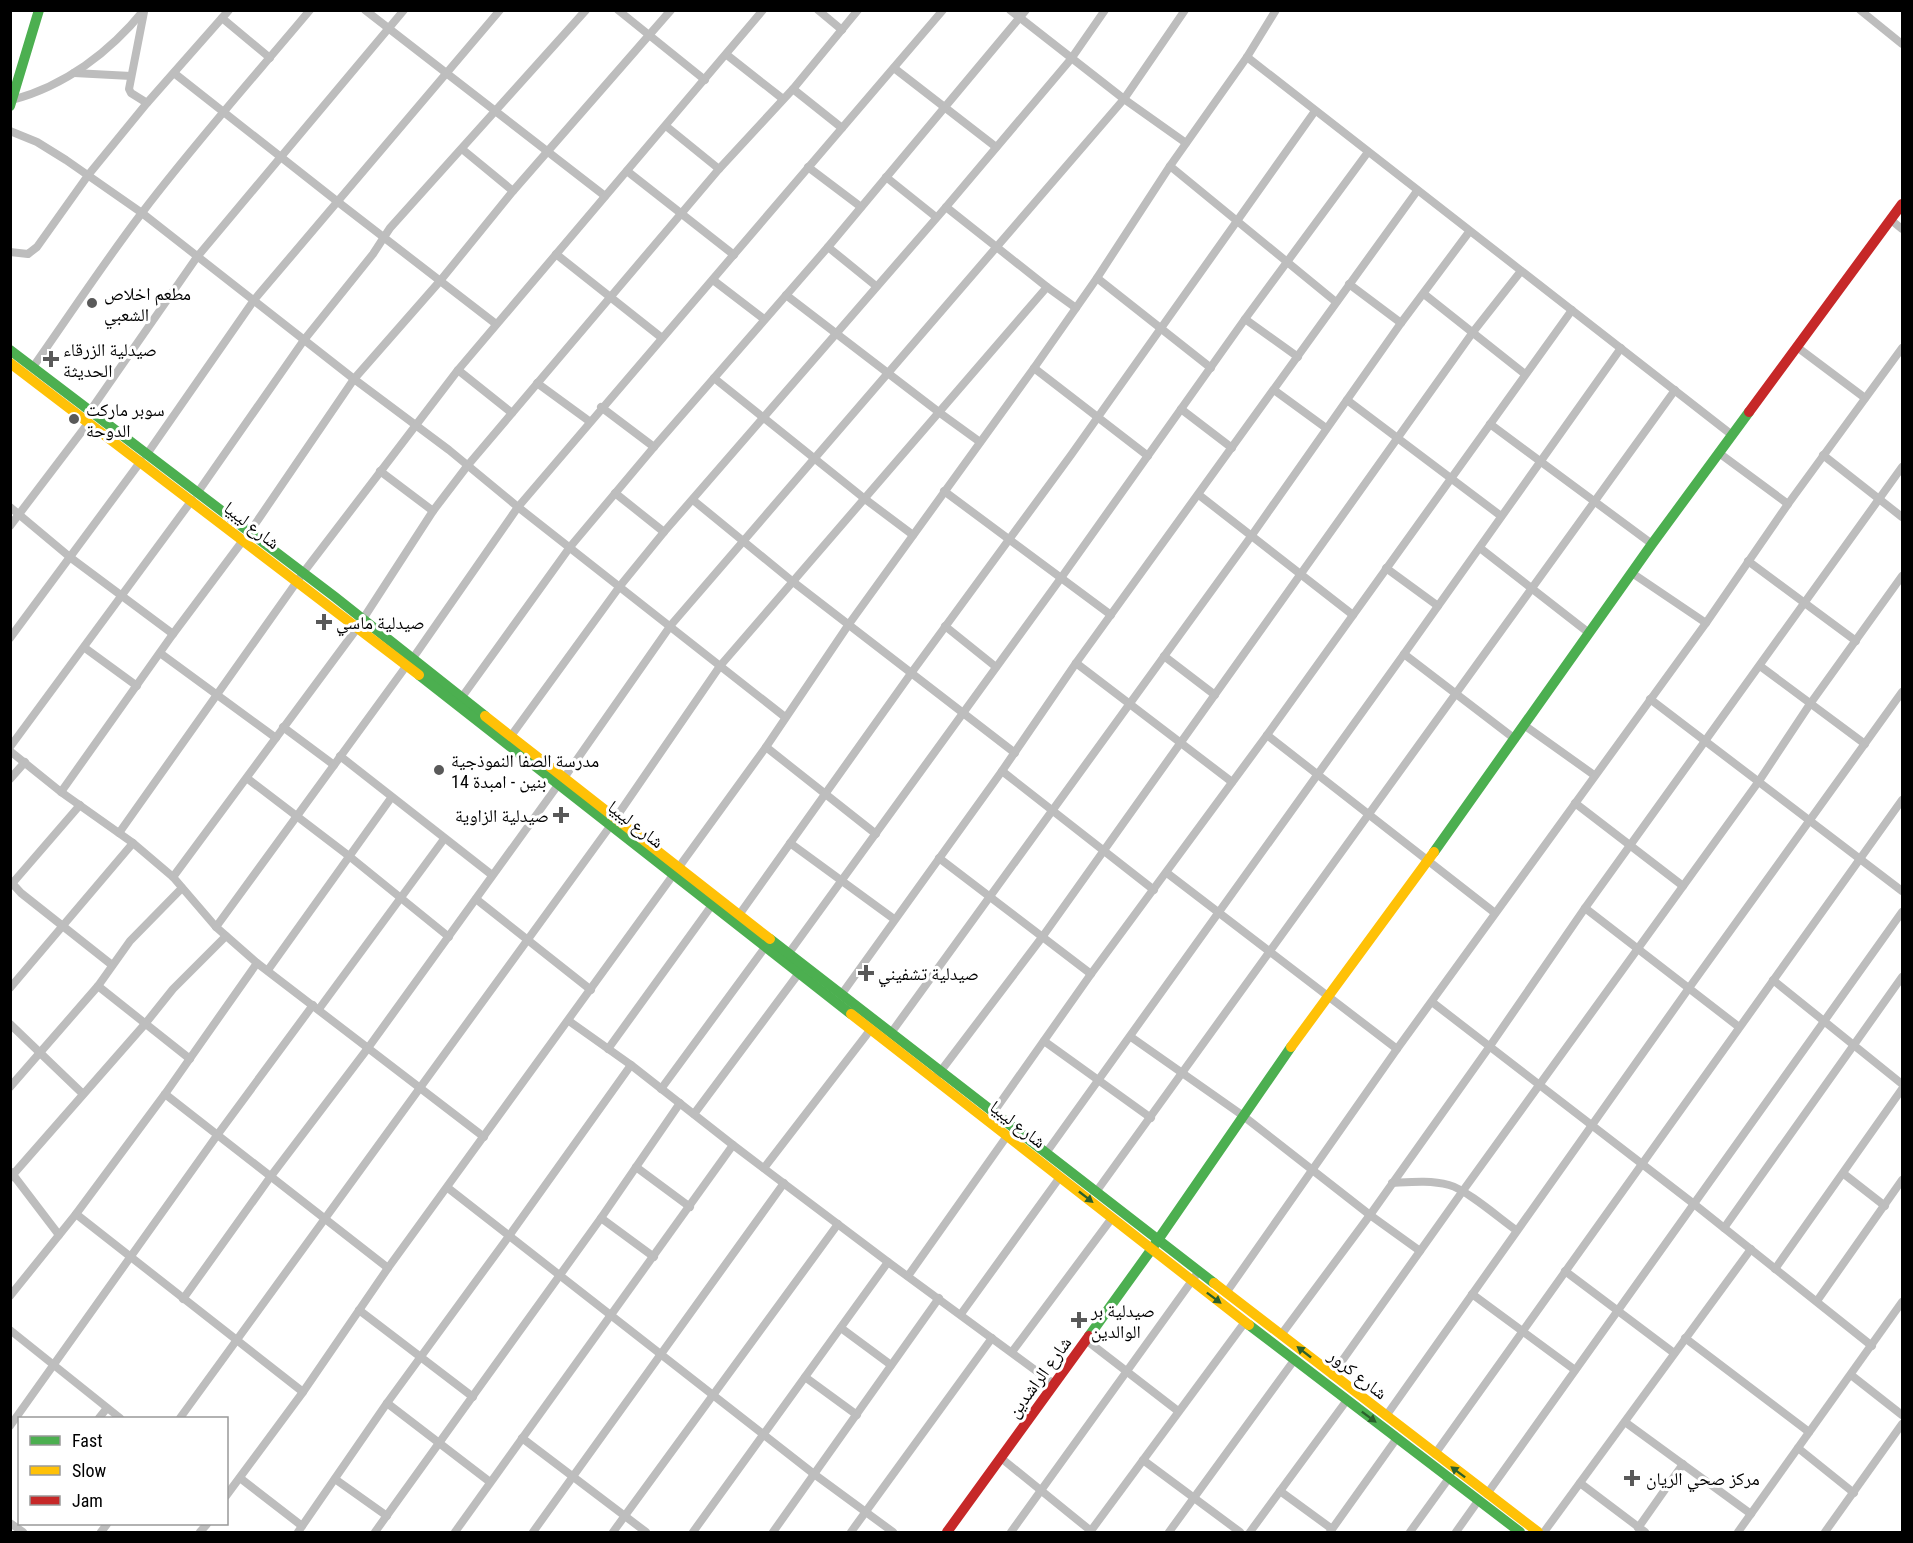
<svg xmlns="http://www.w3.org/2000/svg" width="1913" height="1543" font-family="'Roboto Condensed','Noto Naskh Arabic',sans-serif">
	<style>
		.lines { fill: none; stroke-linecap: round; stroke-linejoin: round }
		.street { stroke: #bdbdbd; stroke-width: 8 }
		.fast { stroke: #4caf50; stroke-width: 10 }
		.slow { stroke: #ffc107; stroke-width: 10 }
		.jam { stroke: #c62828; stroke-width: 10 }
		.oneway { fill: #2a602c }
		.poi-dot { fill: #595959; stroke: #fff; stroke-width: 2 }
		.labels { text-anchor: middle; dominant-baseline: central; stroke-width: 6; stroke-linejoin: round; paint-order: stroke }
		.poi-label { font-size: 18px; fill: #000; stroke: #fff; text-anchor: start }
		.street-label { font-size: 18px; fill: #000; stroke: #fff }
	</style>
	<rect width="100%" height="100%" fill="#fff"/>
	<g class="lines">
		<g class="street">
			<polyline points="365,10 605,196"/>
			<polyline points="618,10 705,80"/>
			<polyline points="818,10 842,30"/>
			<polyline points="1010,10 1124,99 1186,143"/>
			<polyline points="1860,10 1902,44"/>
			<polyline points="144,12 129,89 131,93 147,103"/>
			<polyline points="222,18 270,58"/>
			<polyline points="727,55 783,99"/>
			<polyline points="1247,57 1732,435"/>
			<polyline points="894,68 996,147"/>
			<polyline points="74,73 131,76"/>
			<polyline points="174,73 338,202 496,324"/>
			<polyline points="793,89 842,128"/>
			<path d="M12,100c53,-14 98,-48 132,-90"/>
			<polyline points="666,126 719,169"/>
			<polyline points="10,131 37,142 66,160 142,213 354,379 449,450 518,507 785,717"/>
			<polyline points="462,149 513,191"/>
			<polyline points="1170,166 1336,302"/>
			<polyline points="808,167 861,207"/>
			<polyline points="627,171 734,255"/>
			<polyline points="886,177 936,217"/>
			<polyline points="1891,220 1902,229"/>
			<polyline points="828,247 876,286"/>
			<polyline points="10,252 28,254 37,247 89,174 147,103 229,10"/>
			<polyline points="556,254 662,338"/>
			<polyline points="1097,278 1211,368"/>
			<polyline points="713,280 764,319"/>
			<polyline points="1349,284 1401,323"/>
			<polyline points="1047,287 1076,308"/>
			<polyline points="1424,294 1525,374"/>
			<polyline points="786,295 940,413 980,442"/>
			<polyline points="1245,319 1298,357"/>
			<polyline points="1797,347 1865,398"/>
			<path d="M33,367c36,-51 70,-103 108,-153 53,-70 112,-136 169,-204"/>
			<polyline points="1034,368 1148,456"/>
			<polyline points="458,370 512,413"/>
			<polyline points="714,378 865,499 913,535"/>
			<polyline points="537,383 589,421"/>
			<polyline points="1274,390 1326,428"/>
			<polyline points="1347,400 1501,516"/>
			<polyline points="601,407 654,447"/>
			<polyline points="1181,409 1232,448"/>
			<polyline points="90,411 197,257 404,10"/>
			<polyline points="1490,424 1652,544"/>
			<polyline points="1719,453 1788,504"/>
			<polyline points="147,454 254,300 500,10"/>
			<polyline points="1823,455 1902,517"/>
			<polyline points="380,471 433,511"/>
			<polyline points="944,491 1111,615"/>
			<polyline points="198,492 304,340 373,254 390,228 586,10"/>
			<polyline points="615,493 664,532"/>
			<polyline points="1199,495 1353,615"/>
			<polyline points="693,500 792,581 1015,753"/>
			<polyline points="10,507 71,558 173,634"/>
			<polyline points="10,526 89,422"/>
			<polyline points="249,533 354,379 440,281 513,191 671,10"/>
			<polyline points="1480,548 1589,633"/>
			<polyline points="1748,561 1856,641"/>
			<polyline points="1386,568 1438,606"/>
			<polyline points="1632,573 1706,623"/>
			<polyline points="363,619 433,511 468,465 719,169 793,89 858,10"/>
			<polyline points="945,626 996,667"/>
			<polyline points="10,638 141,461"/>
			<polyline points="85,648 137,686"/>
			<polyline points="160,653 276,738"/>
			<polyline points="1404,654 1515,739"/>
			<polyline points="1164,656 1215,695"/>
			<polyline points="413,658 518,507 943,10"/>
			<polyline points="1076,663 1232,782"/>
			<polyline points="1760,666 1865,744"/>
			<polyline points="462,697 570,547 654,447 828,247 1026,10"/>
			<polyline points="1650,699 1902,891"/>
			<polyline points="1524,725 1594,775"/>
			<polyline points="283,727 334,765"/>
			<polyline points="1267,735 1495,913"/>
			<polyline points="511,736 620,586 664,532 946,207 1071,59 1105,10"/>
			<polyline points="10,747 192,500"/>
			<polyline points="766,747 876,834"/>
			<polyline points="10,751 61,792 133,843 173,877 216,927 257,963 484,1137"/>
			<polyline points="340,756 492,875"/>
			<polyline points="1002,771 1154,890"/>
			<polyline points="564,778 671,625 1124,99 1185,10"/>
			<polyline points="10,779 25,762"/>
			<polyline points="248,779 349,856 449,937"/>
			<polyline points="61,792 173,634 244,539"/>
			<polyline points="1575,803 1683,886"/>
			<polyline points="615,819 720,666 1047,287 946,207"/>
			<polyline points="119,833 303,573 458,370 763,10"/>
			<polyline points="790,843 894,919"/>
			<polyline points="939,858 1091,974"/>
			<polyline points="1167,873 1397,1049"/>
			<polyline points="173,877 358,627"/>
			<polyline points="10,881 21,893 112,965"/>
			<polyline points="10,886 80,805"/>
			<polyline points="476,899 591,990"/>
			<polyline points="1585,908 1739,1027"/>
			<polyline points="739,915 912,672 1071,455 1315,111"/>
			<polyline points="216,927 407,665"/>
			<polyline points="789,953 1061,578 1245,319 1368,152"/>
			<polyline points="268,970 391,798"/>
			<polyline points="1773,980 1902,1084"/>
			<polyline points="98,986 190,1059"/>
			<polyline points="10,988 133,843"/>
			<polyline points="841,995 1002,771 1076,663 1417,191"/>
			<polyline points="1432,1002 1694,1204 1872,1346"/>
			<polyline points="319,1009 444,839"/>
			<polyline points="569,1021 631,1065 733,1145 888,1262 1054,1384"/>
			<polyline points="10,1024 83,1094"/>
			<polyline points="891,1033 1252,535 1401,323 1469,232"/>
			<polyline points="1131,1037 1242,1115 1370,1215 1420,1251"/>
			<polyline points="1044,1041 1151,1118"/>
			<polyline points="608,1049 712,905"/>
			<polyline points="937,1076 1043,936 1473,332 1521,271"/>
			<polyline points="10,1087 98,986 130,941 182,888"/>
			<polyline points="661,1089 766,946"/>
			<polyline points="165,1094 388,1268"/>
			<polyline points="993,1113 1091,974 1267,735 1572,310"/>
			<polyline points="694,1114 799,973"/>
			<polyline points="1046,1153 1404,654 1621,348"/>
			<polyline points="636,1167 690,1207"/>
			<polyline points="764,1168 871,1029"/>
			<polyline points="11,1172 59,1235"/>
			<polyline points="1844,1174 1885,1206"/>
			<polyline points="10,1178 145,1024 173,989 226,936"/>
			<path d="M1392,1183c19,-1 38,-3 57,2 18,5 50,33 67,45"/>
			<polyline points="448,1188 814,1474 893,1532"/>
			<polyline points="1096,1192 1675,390"/>
			<polyline points="76,1214 303,1392"/>
			<polyline points="601,1218 654,1257"/>
			<polyline points="1724,1228 1902,977"/>
			<polyline points="1775,1269 1902,1089"/>
			<polyline points="1565,1271 1674,1353"/>
			<polyline points="908,1276 1007,1136"/>
			<polyline points="1226,1293 1397,1049 1706,623 1788,504 1902,348"/>
			<polyline points="1472,1294 1575,1370"/>
			<polyline points="10,1296 76,1214 165,1094 257,963"/>
			<polyline points="183,1299 271,1176 368,1048 558,785"/>
			<polyline points="1817,1301 1902,1180"/>
			<polyline points="359,1310 473,1397"/>
			<polyline points="961,1314 1060,1177"/>
			<polyline points="841,1328 891,1365"/>
			<polyline points="10,1330 120,1418"/>
			<polyline points="1281,1335 1370,1215 1490,1046 1585,908 1902,467"/>
			<polyline points="1685,1338 1809,1432"/>
			<polyline points="1086,1340 1178,1411"/>
			<polyline points="1012,1352 1112,1218"/>
			<polyline points="1332,1375 1462,1192 1759,781 1810,704 1902,576"/>
			<polyline points="1851,1375 1902,1415"/>
			<polyline points="805,1377 857,1415"/>
			<polyline points="387,1403 490,1482"/>
			<polyline points="1386,1416 1689,988 1902,692"/>
			<polyline points="99,1418 107,1408"/>
			<polyline points="180,1418 611,825"/>
			<polyline points="1625,1422 1751,1514"/>
			<polyline points="10,1426 218,1134 313,1005"/>
			<polyline points="522,1438 646,1532"/>
			<polyline points="1798,1448 1854,1493"/>
			<polyline points="1435,1454 1902,800"/>
			<polyline points="1001,1458 1091,1531"/>
			<polyline points="1143,1460 1240,1532"/>
			<polyline points="240,1478 302,1526"/>
			<polyline points="335,1479 387,1516"/>
			<polyline points="1580,1483 1645,1532"/>
			<polyline points="1280,1491 1332,1529"/>
			<polyline points="1487,1494 1902,912"/>
			<polyline points="226,1496 303,1392 388,1268 766,747 849,624 1034,368 1097,278 1170,166 1247,57 1276,10"/>
			<polyline points="10,1523 23,1532"/>
			<polyline points="1638,1528 1683,1464"/>
			<polyline points="101,1532 107,1524"/>
			<polyline points="200,1532 207,1524"/>
			<polyline points="298,1532 387,1403 509,1236 631,1065"/>
			<polyline points="375,1532 601,1218 680,1103"/>
			<polyline points="455,1532 733,1145"/>
			<polyline points="533,1532 784,1183"/>
			<polyline points="613,1532 838,1224"/>
			<polyline points="693,1532 888,1262"/>
			<polyline points="773,1532 939,1298"/>
			<polyline points="851,1532 992,1338"/>
			<polyline points="1011,1532 1199,1271"/>
			<polyline points="1090,1532 1245,1322"/>
			<polyline points="1169,1532 1295,1359"/>
			<polyline points="1250,1532 1347,1400"/>
			<polyline points="1330,1532 1397,1438"/>
			<polyline points="1410,1532 1449,1478"/>
			<polyline points="1456,1532 1478,1501"/>
			<polyline points="1544,1532 1751,1249"/>
			<polyline points="1738,1532 1902,1302"/>
			<polyline points="1825,1532 1902,1424"/>
		</g>
		<g class="fast">
			<polyline points="10,106 39,10"/>
			<polyline points="10,350 335,597 485,716"/>
			<polyline points="419,675 851,1014"/>
			<polyline points="1434,852 1652,544 1749,412"/>
			<polyline points="770,939 1214,1283"/>
			<polyline points="1249,1325 1520,1532"/>
			<polyline points="1089,1336 1151,1250 1291,1047"/>
		</g>
		<g class="slow">
			<polyline points="10,363 419,675"/>
			<polyline points="485,716 770,939"/>
			<polyline points="851,1014 1249,1325"/>
			<polyline points="1291,1047 1434,852"/>
			<polyline points="1214,1283 1538,1532"/>
		</g>
		<g class="jam">
			<polyline points="1749,412 1902,204"/>
			<polyline points="947,1532 1089,1336"/>
		</g>
	</g>
	<defs><path id="oneway-solid" d="M-6-.8H1V-3.2L6.5 0L1 3.2V.8H-6Z" transform="scale(1.5)"/></defs>
	<g class="oneway">
		<use href="#oneway-solid" transform="translate(1086 1197) rotate(38)"/>
		<use href="#oneway-solid" transform="translate(1214 1298) rotate(37)"/>
		<use href="#oneway-solid" transform="translate(1304 1352) rotate(-142)"/>
		<use href="#oneway-solid" transform="translate(1369 1417) rotate(37)"/>
		<use href="#oneway-solid" transform="translate(1458 1472) rotate(-143)"/>
	</g>
	<g class="poi-dot">
		<circle cx="92" cy="303" r="6"/>
		<path d="M48 350h6v6h6v6h-6v6h-6v-6h-6v-6h6z"/>
		<circle cx="74" cy="419" r="6"/>
		<path d="M321 613h6v6h6v6h-6v6h-6v-6h-6v-6h6z"/>
		<circle cx="439" cy="770" r="6"/>
		<path d="M558 806h6v6h6v6h-6v6h-6v-6h-6v-6h6z"/>
		<path d="M863 964h6v6h6v6h-6v6h-6v-6h-6v-6h6z"/>
		<path d="M1076 1311h6v6h6v6h-6v6h-6v-6h-6v-6h6z"/>
		<path d="M1629 1469h6v6h6v6h-6v6h-6v-6h-6v-6h6z"/>
	</g>
	<g class="labels">
		<g class="poi-label">
			<text x="104" y="293">مطعم اخلاص<tspan x="104" dy="21">الشعبي</tspan></text>
			<text x="63" y="349">صيدلية الزرقاء<tspan x="63" dy="21">الحديثة</tspan></text>
			<text x="86" y="409">سوبر ماركت<tspan x="86" dy="21">الدوحة</tspan></text>
			<text x="336" y="622">صيدلية ماسي</text>
			<text x="451" y="760">مدرسة الصفا النموذجية<tspan x="451" dy="21">بنين - امبدة 14</tspan></text>
			<text x="549" y="815" text-anchor="end">صيدلية الزاوية</text>
			<text x="878" y="973">صيدلية تشفيني</text>
			<text x="1091" y="1310">صيدلية بر<tspan x="1091" dy="21">الوالدين</tspan></text>
			<text x="1646" y="1478">مركز صحي الريان</text>
		</g>
		<g class="street-label">
			<text transform="translate(252 525) rotate(38)">شارع ليبيا</text>
			<text transform="translate(636 824) rotate(38)">شارع ليبيا</text>
			<text transform="translate(1018 1124) rotate(38)">شارع ليبيا</text>
			<text transform="translate(1358 1374) rotate(38)">شارع كرور</text>
			<text transform="translate(1039 1377) rotate(-54)">شارع الراشدين</text>
		</g>
	</g>
	<rect width="1913" height="1543" fill="none" stroke="#000000" stroke-width="24"/>
	<rect x="18" y="1417" width="210" height="108" fill="#ffffff" stroke="#999999" stroke-width="1.5"/>
	<rect x="30" y="1436" width="30" height="9" fill="#4caf50" stroke="#999999" stroke-width="1.5"/>
	<text x="72" y="1447" font-size="18" fill="#000000">Fast</text>
	<rect x="30" y="1466" width="30" height="9" fill="#ffc107" stroke="#999999" stroke-width="1.5"/>
	<text x="72" y="1477" font-size="18" fill="#000000">Slow</text>
	<rect x="30" y="1496" width="30" height="9" fill="#c62828" stroke="#999999" stroke-width="1.5"/>
	<text x="72" y="1507" font-size="18" fill="#000000">Jam</text>
</svg>
